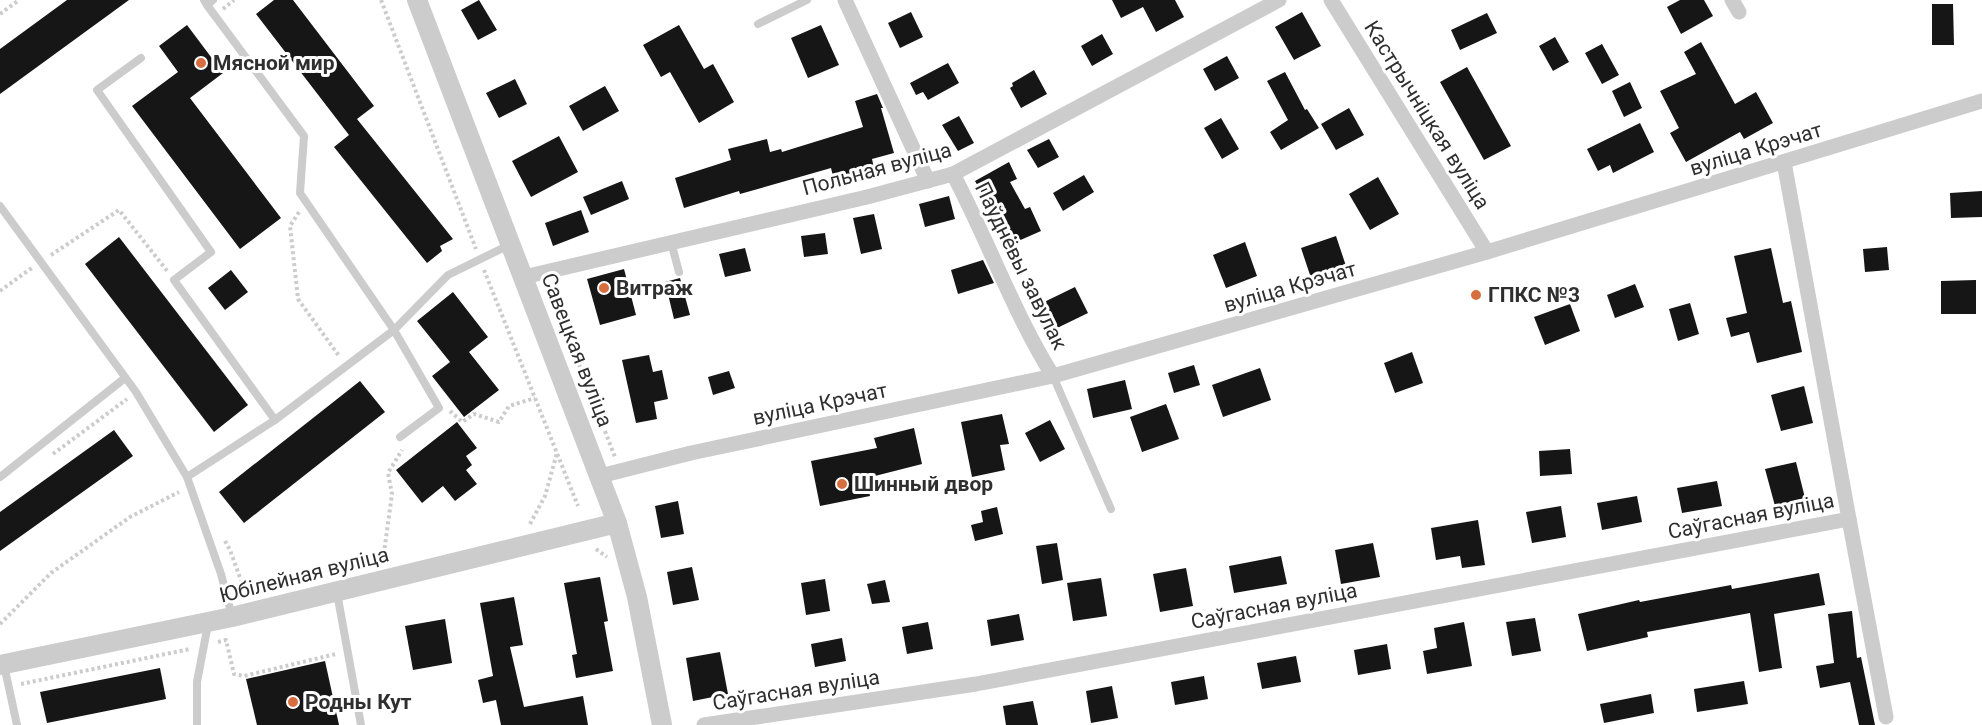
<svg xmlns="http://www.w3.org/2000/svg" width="1982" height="725" font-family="Roboto,sans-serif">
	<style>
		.building { fill: #161616 }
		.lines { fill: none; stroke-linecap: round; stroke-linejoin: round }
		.path { stroke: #ccc; stroke-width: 4; stroke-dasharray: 3 3; stroke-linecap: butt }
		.service { stroke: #ccc; stroke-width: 8 }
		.minor { stroke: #ccc; stroke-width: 15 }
		.tertiary { stroke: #ccc; stroke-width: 20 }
		.poi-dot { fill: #d76e3f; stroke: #fff; stroke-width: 2 }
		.labels { text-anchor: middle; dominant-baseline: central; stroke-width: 6; stroke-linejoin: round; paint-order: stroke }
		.poi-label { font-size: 21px; font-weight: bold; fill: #2f2f2f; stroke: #fff; text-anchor: start }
		.street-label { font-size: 21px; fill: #2f2f2f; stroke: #fff }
	</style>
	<rect width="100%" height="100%" fill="#fff"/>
	<g class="building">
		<polygon points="67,0 129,0 0,94 0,49"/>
		<polygon points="274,0 293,0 374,106 357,119 453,239 440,246 442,251 427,263 334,147 349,135 256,14"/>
		<polygon points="479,0 497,30 478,40 461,10"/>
		<polygon points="1112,0 1175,0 1184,17 1156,32 1143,7 1121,18"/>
		<polygon points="1680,0 1704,0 1713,16 1681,34 1667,7"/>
		<polygon points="1932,4 1953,4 1954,45 1932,45"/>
		<polygon points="911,12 923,37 900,48 888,23"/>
		<polygon points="1302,12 1321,46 1294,60 1275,27"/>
		<polygon points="1487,13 1497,33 1460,50 1451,30"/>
		<polygon points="187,25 223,73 190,98 281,218 240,249 132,106 178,72 159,46"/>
		<polygon points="679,25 704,69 713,64 734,102 699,123 670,72 661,77 643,45"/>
		<polygon points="821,25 839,65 808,78 791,38"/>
		<polygon points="1102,34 1113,54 1092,66 1081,46"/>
		<polygon points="1555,37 1569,62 1553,71 1539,46"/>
		<polygon points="1701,42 1735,104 1756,92 1773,123 1744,139 1740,132 1686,162 1670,133 1679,128 1660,91 1696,74 1684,52"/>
		<polygon points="1602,44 1619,75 1602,84 1585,53"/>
		<polygon points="1227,56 1239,78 1215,91 1203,69"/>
		<polygon points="948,63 959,83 928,100 923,92 916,95 910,83"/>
		<polygon points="1467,67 1511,146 1484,160 1440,82"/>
		<polygon points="1034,70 1047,94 1021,108 1010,88 1013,86 1012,83"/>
		<polygon points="1285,72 1305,110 1307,109 1319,128 1281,150 1270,132 1288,120 1267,81"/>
		<polygon points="515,79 527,104 499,118 486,93"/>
		<polygon points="1630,82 1642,108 1624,117 1612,91"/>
		<polygon points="605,86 619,111 583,131 569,106"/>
		<polygon points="877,94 883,108 881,108 894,153 872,159 874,168 834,180 831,168 740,194 739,191 684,208 675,178 731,160 728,149 767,139 770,152 781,149 782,152 863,127 855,101"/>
		<polygon points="1349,108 1364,135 1336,150 1321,124"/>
		<polygon points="959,116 974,143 958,151 942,125"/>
		<polygon points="1221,118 1239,149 1222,159 1204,128"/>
		<polygon points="1640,123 1654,152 1613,173 1610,165 1598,171 1587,149"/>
		<polygon points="559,136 578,172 531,197 512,161"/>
		<polygon points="1049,139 1059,157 1038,168 1027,150"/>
		<polygon points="1009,162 1017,179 1010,182 1025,209 1030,207 1041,231 1005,247 994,223 998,221 975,181"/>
		<polygon points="1084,175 1094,192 1063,211 1053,193"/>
		<polygon points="1378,177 1399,214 1370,230 1349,194"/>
		<polygon points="622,181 629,199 591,215 583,197"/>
		<polygon points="1982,191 1982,217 1951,218 1950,193"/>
		<polygon points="949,196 955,219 925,227 919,204"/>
		<polygon points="581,210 589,232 553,246 545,223"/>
		<polygon points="874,214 882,249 861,254 853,218"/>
		<polygon points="825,233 828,254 804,257 801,236"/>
		<polygon points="1336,236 1346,266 1311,278 1301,248"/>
		<polygon points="119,237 248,405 214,432 85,264"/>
		<polygon points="1245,242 1257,276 1226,288 1213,255"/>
		<polygon points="1887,247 1889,270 1865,272 1863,249"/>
		<polygon points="745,248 751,271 725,277 719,254"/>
		<polygon points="1771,248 1783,303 1791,301 1802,352 1757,363 1749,332 1731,337 1726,318 1747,313 1734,256"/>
		<polygon points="983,260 994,283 958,294 951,270"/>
		<polygon points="624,269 636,315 600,325 587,279"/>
		<polygon points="231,270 248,292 225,310 208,288"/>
		<polygon points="680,278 690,315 674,319 665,282"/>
		<polygon points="1976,280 1976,314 1941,314 1941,281"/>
		<polygon points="1635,284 1644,307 1615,318 1607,295"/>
		<polygon points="1075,287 1088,313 1051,331 1038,305"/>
		<polygon points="453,292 488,337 469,352 499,390 464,417 432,376 450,362 417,321"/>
		<polygon points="1690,303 1699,334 1678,341 1669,309"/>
		<polygon points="1570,304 1580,331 1545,345 1534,317"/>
		<polygon points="1412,352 1423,383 1395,393 1384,363"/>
		<polygon points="649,355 653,372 662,370 668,399 654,402 657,419 636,423 622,360"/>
		<polygon points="1194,365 1200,385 1174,393 1168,373"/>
		<polygon points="1260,368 1271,400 1223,417 1212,385"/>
		<polygon points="729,371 735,388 713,395 708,377"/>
		<polygon points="1125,380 1132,409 1093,418 1087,389"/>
		<polygon points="360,381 385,412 244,523 219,492"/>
		<polygon points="1804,386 1813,423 1781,431 1771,395"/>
		<polygon points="1166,404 1179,439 1142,452 1130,417"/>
		<polygon points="1002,414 1009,444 1000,445 1005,470 972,477 961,422"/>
		<polygon points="1050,420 1065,449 1040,462 1025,433"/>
		<polygon points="457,422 477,448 466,456 472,465 466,470 477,484 455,501 443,486 422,503 396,470"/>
		<polygon points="914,428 922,464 867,478 870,496 820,506 811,461 877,448 874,438"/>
		<polygon points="114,430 133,456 0,551 0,512"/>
		<polygon points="1570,449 1572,474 1540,476 1539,451"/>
		<polygon points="1796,462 1805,498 1775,506 1765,469"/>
		<polygon points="1717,481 1722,506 1682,513 1677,488"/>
		<polygon points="1637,496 1642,522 1602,530 1597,503"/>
		<polygon points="678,501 684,534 661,538 655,506"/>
		<polygon points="1561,506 1566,537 1532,543 1526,512"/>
		<polygon points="997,507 1003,534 975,541 971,525 983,522 981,511"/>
		<polygon points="1478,520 1485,565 1462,568 1460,556 1436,560 1431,528"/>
		<polygon points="1057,543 1063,580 1042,584 1036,546"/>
		<polygon points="1373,543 1380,577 1341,584 1335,550"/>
		<polygon points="1281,556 1287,584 1234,593 1229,566"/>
		<polygon points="692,567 699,600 673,605 667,572"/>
		<polygon points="1186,568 1193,606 1160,612 1153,574"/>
		<polygon points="1819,573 1825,605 1774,614 1782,668 1759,672 1750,613 1647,632 1648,637 1587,651 1578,614 1639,600 1640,602 1731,585 1732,589"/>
		<polygon points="600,577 608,621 604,622 613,671 576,678 572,655 577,654 564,583"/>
		<polygon points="1101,578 1107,616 1073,621 1067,583"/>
		<polygon points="825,579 830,611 806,615 801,583"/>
		<polygon points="885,580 890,602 872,604 867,584"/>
		<polygon points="514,597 523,645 510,647 524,707 583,696 588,725 501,725 496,700 483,703 478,680 493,676 480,603"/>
		<polygon points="1852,611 1857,658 1861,657 1875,725 1859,725 1850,682 1820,688 1816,666 1834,663 1828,614"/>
		<polygon points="1019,614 1024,640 991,646 987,620"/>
		<polygon points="1535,618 1541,651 1512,656 1506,622"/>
		<polygon points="445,619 452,663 413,670 405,626"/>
		<polygon points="928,622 933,649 907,654 902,627"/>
		<polygon points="1464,622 1472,666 1427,674 1423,651 1437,648 1434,628"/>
		<polygon points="842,638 846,661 815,667 811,644"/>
		<polygon points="1387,644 1391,669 1358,675 1354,650"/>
		<polygon points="720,652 728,694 693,701 686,658"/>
		<polygon points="1296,656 1301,682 1262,689 1257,663"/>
		<polygon points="325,661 339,725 257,725 246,679"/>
		<polygon points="160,668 166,699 47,723 40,692"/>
		<polygon points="1204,676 1208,699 1175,705 1171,682"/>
		<polygon points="1744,681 1748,704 1697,712 1694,689"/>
		<polygon points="1112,686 1118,718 1091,723 1086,691"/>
		<polygon points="1651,694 1654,713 1604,723 1600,704"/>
		<polygon points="1033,701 1038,725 1006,725 1003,706"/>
	</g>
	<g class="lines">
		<g class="path">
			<polyline points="381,0 476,249"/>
			<polyline points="223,9 234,0"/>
			<polyline points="0,14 19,0"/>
			<polyline points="299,212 290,226 298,299 339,356"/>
			<polyline points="51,255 119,210 168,272"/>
			<polyline points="484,270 578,506"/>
			<polyline points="0,291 32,268"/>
			<polyline points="568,336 615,457"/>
			<polyline points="450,411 462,422 474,414 499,422 509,406 535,398"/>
			<polyline points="53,454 127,399"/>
			<polyline points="530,524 545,496 557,453"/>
			<polyline points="225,541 230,550 246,594"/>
			<polyline points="596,549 607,557"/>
			<polyline points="383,560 392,494 388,473 402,450"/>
			<polyline points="0,624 51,573 130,517 179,492"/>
			<polyline points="218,642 226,640 234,674 244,676 336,654"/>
			<polyline points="21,684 190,649"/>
		</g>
		<g class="service">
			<polyline points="204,0 207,5 213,0"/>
			<polyline points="207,5 304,136 300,193 394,330 439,408 400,437"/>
			<polyline points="758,24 807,0"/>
			<polyline points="141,58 97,90 211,252 174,280 275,420"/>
			<polyline points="0,206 136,392 187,477 221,574 232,616"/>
			<polyline points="671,242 679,272"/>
			<polyline points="1053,376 1111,509"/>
			<polyline points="0,477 125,378"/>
			<polyline points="187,477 275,420 394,330 448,275 509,245"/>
			<polyline points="337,593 361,725"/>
			<polyline points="4,665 17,725"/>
			<polyline points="197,725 197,682 208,624"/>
		</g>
		<g class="minor">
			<polyline points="845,0 928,181"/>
			<polyline points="1331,0 1487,252"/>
			<polyline points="1732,0 1739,12"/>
			<path d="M953,174c35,66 60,138 100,202"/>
			<polyline points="524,277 867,197 953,174 1279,0"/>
			<polyline points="600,476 691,453 1053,376 1487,252 1982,101"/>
			<polyline points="1849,519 1886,717"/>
			<polyline points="704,725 976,684 1849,519 1784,162"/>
		</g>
		<g class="tertiary">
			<polyline points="417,0 617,523 637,597 662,725"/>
			<polyline points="0,665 232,617 617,523"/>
		</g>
	</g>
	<g class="poi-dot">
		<circle cx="201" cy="63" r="6"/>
		<circle cx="604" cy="288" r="6"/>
		<circle cx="1476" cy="295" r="6"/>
		<circle cx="842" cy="484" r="6"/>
		<circle cx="293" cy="702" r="6"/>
	</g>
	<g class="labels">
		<g class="poi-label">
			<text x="213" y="63">Мясной мир</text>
			<text x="616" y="288">Витраж</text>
			<text x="1488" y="295">ГПКС №3</text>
			<text x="854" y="484">Шинный двор</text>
			<text x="305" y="702">Родны Кут</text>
		</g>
		<g class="street-label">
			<text transform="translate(1427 115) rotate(58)">Кастрычніцкая вуліца</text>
			<text transform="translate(1756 149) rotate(-17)">вуліца Крэчат</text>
			<text transform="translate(877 169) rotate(-15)">Польная вуліца</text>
			<text transform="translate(1021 266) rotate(64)">Паўднёвы завулак</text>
			<text transform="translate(1290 287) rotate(-16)">вуліца Крэчат</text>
			<text transform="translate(577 350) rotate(69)">Савецкая вуліца</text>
			<text transform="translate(820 404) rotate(-12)">вуліца Крэчат</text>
			<text transform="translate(1751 516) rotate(-11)">Саўгасная вуліца</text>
			<text transform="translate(304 575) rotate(-14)">Юбілейная вуліца</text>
			<text transform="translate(1274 606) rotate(-11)">Саўгасная вуліца</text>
			<text transform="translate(796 690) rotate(-9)">Саўгасная вуліца</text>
		</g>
	</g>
</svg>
